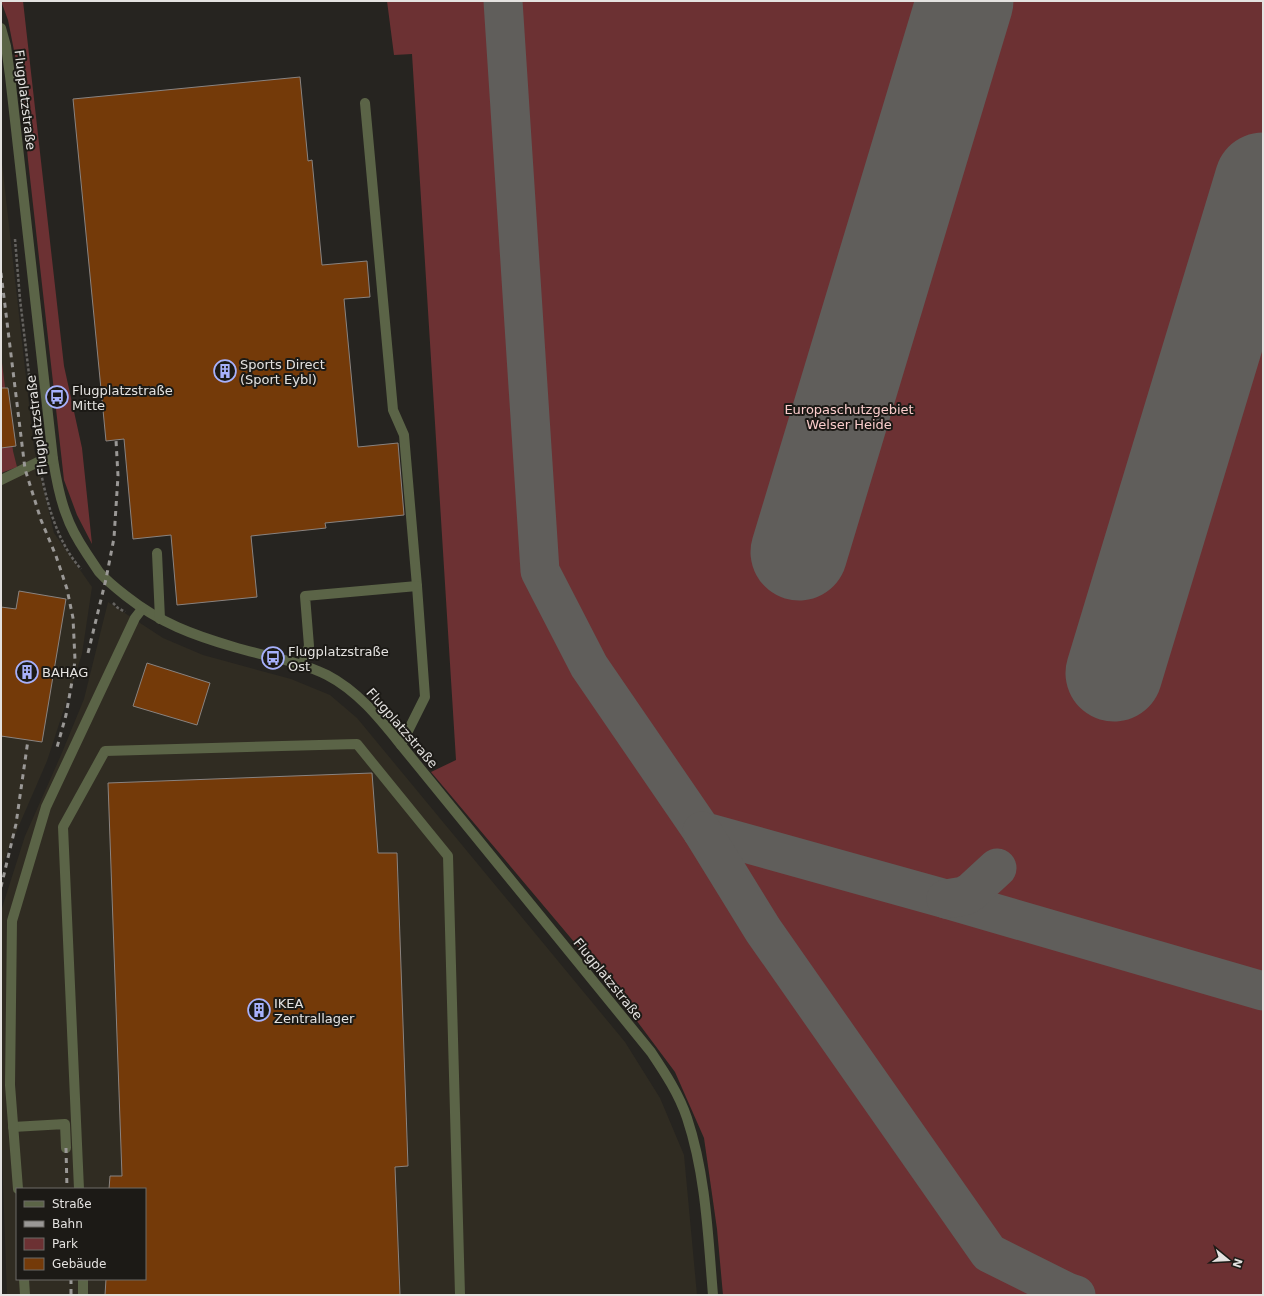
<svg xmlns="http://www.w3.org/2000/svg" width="1264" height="1296" font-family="'DejaVu Sans',sans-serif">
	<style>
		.built { fill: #302c22; fill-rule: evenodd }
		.green { fill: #6c3133 }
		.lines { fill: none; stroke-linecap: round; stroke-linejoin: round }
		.taxiway { stroke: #605e5b; stroke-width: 39 }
		.runway { stroke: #605e5b; stroke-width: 97 }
		.building { fill: #743a09; stroke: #898380 }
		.path { stroke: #656360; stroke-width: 2.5; stroke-dasharray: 3 2; stroke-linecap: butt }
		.minor { stroke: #5b6447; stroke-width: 10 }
		.rail { stroke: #9a9896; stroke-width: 3; stroke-dasharray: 5 5; stroke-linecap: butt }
		.labels { text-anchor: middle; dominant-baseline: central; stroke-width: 4; stroke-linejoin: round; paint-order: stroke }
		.street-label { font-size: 13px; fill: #e4e2e0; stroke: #1c1a16 }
		.poi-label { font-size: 13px; fill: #e4e2e0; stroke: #1c1a16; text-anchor: start }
		.park-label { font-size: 13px; fill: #facccb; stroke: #1c1a16 }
	</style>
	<rect width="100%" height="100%" fill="#262420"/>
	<g class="built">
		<polygon points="1,154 34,449 54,533 92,587 82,654 47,761 1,867"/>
		<path d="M108,602l55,36 40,17 88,24 39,16 27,23 268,324 35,56 24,57 13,140h-690l-6,-166v-218l24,-75 36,-81 23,-56zM17,1189h128v90h-128z"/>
	</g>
	<g class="green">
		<polygon points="1,1 23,1 64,366 82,448 92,544 77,515 64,480 28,160 21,86 8,20"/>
		<polygon points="387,1 1263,1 1263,1295 723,1295 717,1229 704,1138 675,1072 607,981 431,772 456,760 412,54 394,55"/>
		<polygon points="1,355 13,451 17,467 1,473"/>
	</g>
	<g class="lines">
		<g class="taxiway">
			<polyline points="503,1 540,571 589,666 702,831 946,899 1263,991"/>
			<polyline points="702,831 763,930 989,1253 1067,1292 1076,1295"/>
			<polyline points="946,899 964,896 971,892 997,868"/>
		</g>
		<g class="runway">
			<polyline points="799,552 965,1"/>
			<polyline points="1114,673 1263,181"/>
		</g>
	</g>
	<g class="building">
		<polygon points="300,77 308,161 312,160 322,265 367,261 370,297 344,299 358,447 398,443 404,515 325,523 326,528 251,536 257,597 177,605 171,535 133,539 124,439 106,441 73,99"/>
		<polygon points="1,388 8,388 16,446 1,448"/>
		<polygon points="19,591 66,599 42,742 1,736 1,607 16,609"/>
		<polygon points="147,663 210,683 197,725 133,706"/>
		<polygon points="372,773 378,853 397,853 408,1166 395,1167 400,1295 105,1295 106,1279 145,1279 145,1189 109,1189 110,1176 122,1176 108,783"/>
	</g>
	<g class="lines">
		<g class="path">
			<polyline points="15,239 20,299 38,450"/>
			<path d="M41,473c7,34 17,70 40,96"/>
			<polyline points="113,603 118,608 125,612"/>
		</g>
		<g class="minor">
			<path d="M1,28l5,18 4,30 43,383c3,19 6,37 13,55 5,15 13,28 21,40 4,6 8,12 12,18 8,9 18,17 27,24 34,27 67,39 108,51 30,9 65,14 93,28 31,16 53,44 74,70l250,307c14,21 28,42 36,66 19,57 21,118 26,177"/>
			<polyline points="365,103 393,410 404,435 417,586"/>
			<polyline points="1,480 38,462 53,459"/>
			<polyline points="157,553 160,619"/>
			<polyline points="302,666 309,646 305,596 417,586 425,697 401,745"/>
			<polyline points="13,1127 65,1124 66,1148"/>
			<polyline points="18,1189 10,1085 12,921 46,807 135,618 142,609"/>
			<polyline points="79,1189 63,827 105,751 357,744 448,856 460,1295"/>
			<polyline points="24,1279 25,1295"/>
			<polyline points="83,1279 83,1295"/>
		</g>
		<g class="rail">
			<polyline points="1,273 25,469 41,520 56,556 67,589 73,618 75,660 73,676 66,715 56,751"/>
			<polyline points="88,653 106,579 114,538 118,476 116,440"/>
			<polyline points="1,887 16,824 28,740"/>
			<polyline points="66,1148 67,1189"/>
			<polyline points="71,1279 71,1295"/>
		</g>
	</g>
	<defs>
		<g id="building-ring" transform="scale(1.15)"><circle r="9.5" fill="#1c1a16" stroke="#a7b1fc" stroke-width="1.5"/><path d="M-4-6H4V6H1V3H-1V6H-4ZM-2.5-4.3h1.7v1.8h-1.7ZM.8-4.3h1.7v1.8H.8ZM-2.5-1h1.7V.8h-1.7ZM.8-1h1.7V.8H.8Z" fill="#a7b1fc"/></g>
		<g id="bus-ring" transform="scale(1.15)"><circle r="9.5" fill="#1c1a16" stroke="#a7b1fc" stroke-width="1.5"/><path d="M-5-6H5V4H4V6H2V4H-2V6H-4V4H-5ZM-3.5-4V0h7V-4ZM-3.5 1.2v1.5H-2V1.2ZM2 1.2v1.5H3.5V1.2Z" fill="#a7b1fc"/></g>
	</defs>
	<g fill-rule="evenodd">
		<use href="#building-ring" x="225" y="371"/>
		<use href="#bus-ring" x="57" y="397"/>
		<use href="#bus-ring" x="273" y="658"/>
		<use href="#building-ring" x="27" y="672"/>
		<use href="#building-ring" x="259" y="1010"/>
	</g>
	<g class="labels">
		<g class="street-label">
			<text transform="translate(25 100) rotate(83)">Flugplatzstraße</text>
			<text transform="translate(37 425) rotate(-97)">Flugplatzstraße</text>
			<text transform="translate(402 728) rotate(49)">Flugplatzstraße</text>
			<text transform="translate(608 979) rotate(51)">Flugplatzstraße</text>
		</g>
		<g class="poi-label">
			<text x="240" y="364">Sports Direct<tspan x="240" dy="15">(Sport Eybl)</tspan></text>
			<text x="72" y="390">Flugplatzstraße<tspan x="72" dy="15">Mitte</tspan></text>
			<text x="288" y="651">Flugplatzstraße<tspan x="288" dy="15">Ost</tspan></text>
			<text x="42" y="672">BAHAG</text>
			<text x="274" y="1003">IKEA<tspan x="274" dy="15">Zentrallager</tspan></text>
		</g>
		<g class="park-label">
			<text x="849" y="409">Europaschutzgebiet<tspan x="849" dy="15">Welser Heide</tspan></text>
		</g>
	</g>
	<rect width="1264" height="1296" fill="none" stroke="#e4e2e0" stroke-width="4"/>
	<rect x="16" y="1188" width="130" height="92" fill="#1c1a16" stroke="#6c6a67"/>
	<rect x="24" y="1201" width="20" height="6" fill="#5b6447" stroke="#6c6a67"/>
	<text x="52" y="1208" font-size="12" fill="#e4e2e0">Straße</text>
	<rect x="24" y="1221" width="20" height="6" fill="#9a9896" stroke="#6c6a67"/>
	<text x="52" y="1228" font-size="12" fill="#e4e2e0">Bahn</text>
	<rect x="24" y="1238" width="20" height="12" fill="#6c3133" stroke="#6c6a67"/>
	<text x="52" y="1248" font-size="12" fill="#e4e2e0">Park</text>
	<rect x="24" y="1258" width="20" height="12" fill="#743a09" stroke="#6c6a67"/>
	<text x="52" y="1268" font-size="12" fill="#e4e2e0">Gebäude</text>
	<g transform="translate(1228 1260) rotate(108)" stroke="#1c1a16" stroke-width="3" paint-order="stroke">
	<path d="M0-3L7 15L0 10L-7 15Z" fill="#e4e2e0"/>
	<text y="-6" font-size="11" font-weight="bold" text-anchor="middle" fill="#e4e2e0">N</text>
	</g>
</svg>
